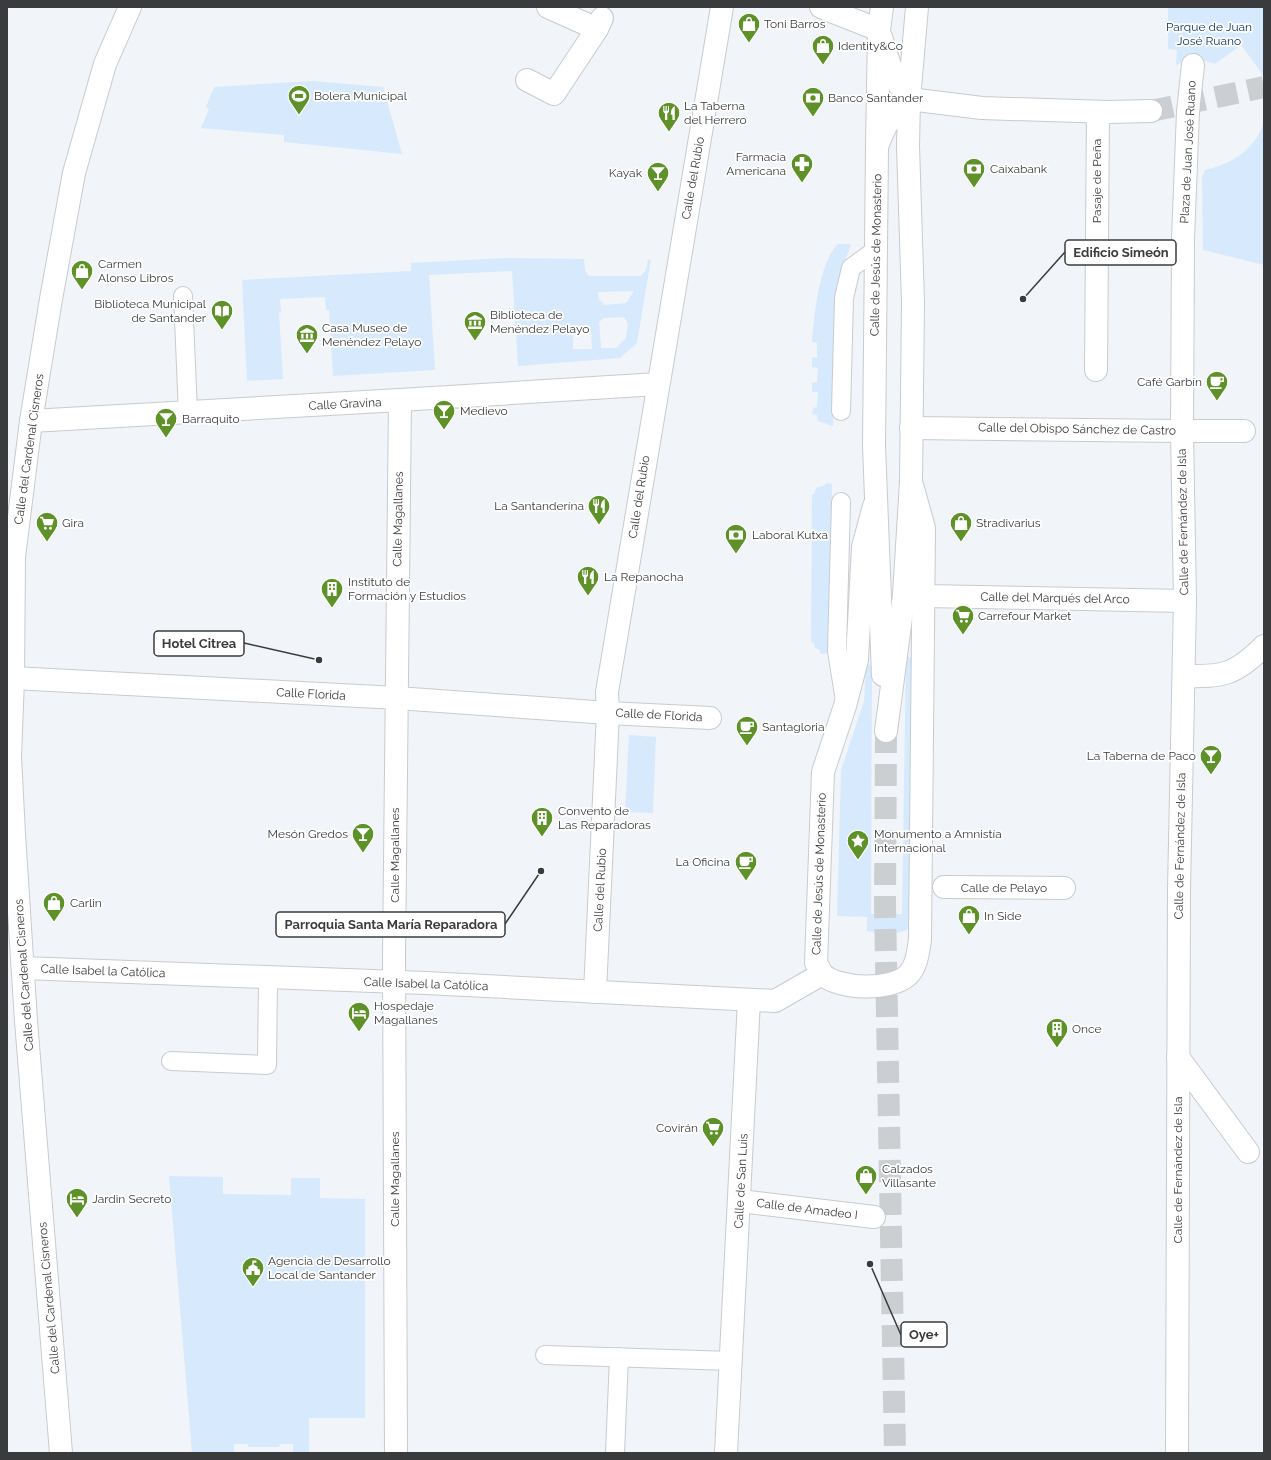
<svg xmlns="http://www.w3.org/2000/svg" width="1271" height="1460" font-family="Raleway,sans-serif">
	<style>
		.green { fill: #d7e9fd; fill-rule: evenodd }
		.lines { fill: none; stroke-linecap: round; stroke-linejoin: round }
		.secondary-tunnel { stroke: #cccfd2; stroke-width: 22; stroke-dasharray: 22 11; stroke-linecap: butt }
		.primary-tunnel { stroke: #cccfd2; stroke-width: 22; stroke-dasharray: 22 11; stroke-linecap: butt }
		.service-casing { stroke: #c8cbce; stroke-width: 20 }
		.pedestrian-casing { stroke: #c8cbce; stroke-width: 24 }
		.minor-casing { stroke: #c8cbce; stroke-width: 24 }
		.secondary-casing { stroke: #c8cbce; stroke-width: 24 }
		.primary-casing { stroke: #c8cbce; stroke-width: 24 }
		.service { stroke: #fff; stroke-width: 18 }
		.pedestrian { stroke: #fff; stroke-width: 22 }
		.minor { stroke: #fff; stroke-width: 22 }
		.secondary { stroke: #fff; stroke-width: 22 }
		.primary { stroke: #fff; stroke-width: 22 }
		.labels { text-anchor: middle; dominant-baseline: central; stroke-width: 3.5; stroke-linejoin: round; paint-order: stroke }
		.poi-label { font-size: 12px; fill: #3a3b3c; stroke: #fff; text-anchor: start }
		.park-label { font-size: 12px; fill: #0c3661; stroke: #fff }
		.street-label { font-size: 12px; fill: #3a3b3c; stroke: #fff }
		.leader { fill: none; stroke: #3a3b3c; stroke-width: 1.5 }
		.callout-dot { fill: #3a3b3c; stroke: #fff; stroke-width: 1.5 }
		.callout { fill: #fff; stroke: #3a3b3c; stroke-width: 1.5 }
		.callout-label { font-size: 13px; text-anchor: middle; font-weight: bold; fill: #3a3b3c }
	</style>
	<rect width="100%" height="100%" fill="#f1f4f8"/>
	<g class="green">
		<polygon points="1168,7 1264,7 1264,79 1261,72 1241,45 1215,64 1197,58 1176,65 1177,50 1168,49"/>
		<polygon points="313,81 383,87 402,154 284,142 284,135 201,128 209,109 206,107 214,87"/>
		<path d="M1264,120v145l-61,-15 -1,-72 3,-8c27,-6 53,-22 59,-50z"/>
		<path d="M838,244h13l-14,40 -4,142 -15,-5 -1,-6 -5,-1 1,-6 4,-1 1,-15h-6v-9l5,-1 1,-14 -6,-1v-10l5,1v-15l-5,-1c2,-25 7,-80 26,-98z"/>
		<path d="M506,258l78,1 1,11 4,6h52l5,-6 2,-10 3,-1 -14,84 -17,15 -102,8 -6,-95 -83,4 6,95 -102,6 -4,-66h-3l-1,-13 -45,2 1,13 -2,1 4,66 -36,2 -5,-101 169,-9v-8zM634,291l-8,12 -22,2 -5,-6 -1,-7zM624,317l4,6 -2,15 -10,10h-15l-2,-26 5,-4zM573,331h18l1,18h-19z"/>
		<polygon points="826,483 832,484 829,653 820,654 820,650 815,648 814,643 811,642 812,494 814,494 816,488 825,485"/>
		<path d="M906,657h5l1,269c-11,11 -31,6 -45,5v-14l-30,-1 4,-146 23,-69 2,-37 6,1 -1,249h31z"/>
		<polygon points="629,735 656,737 653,813 625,812"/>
		<polygon points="169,1176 223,1177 223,1194 291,1195 291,1178 320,1178 320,1198 365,1199 365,1418 309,1418 309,1453 293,1453 293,1444 280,1444 279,1447 248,1447 248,1444 234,1444 234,1453 192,1453"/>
	</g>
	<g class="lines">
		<polyline class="secondary-tunnel" points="1151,111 1264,87"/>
		<polyline class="primary-tunnel" points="886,731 885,905 895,1453"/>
		<g class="service-casing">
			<g id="service">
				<polyline points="183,296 188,413"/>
				<polyline points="841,411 844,298 851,268 877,249"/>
				<polyline points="841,502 837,651 845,701"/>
				<polyline points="171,1061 267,1065 268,978"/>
				<polyline points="545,1355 732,1361"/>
				<polyline points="615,1453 619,1357"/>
			</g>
		</g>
		<g class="pedestrian-casing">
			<g id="pedestrian">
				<polyline points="548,7 597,29"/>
				<polyline points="527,80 554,94 597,29 602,18"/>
				<polyline points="1096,370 1098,112"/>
				<polyline points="400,400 658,384"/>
				<polyline points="1182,431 1244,431"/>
				<polyline points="710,718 608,713 607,692 722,7"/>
				<polyline points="944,887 1064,888"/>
				<polyline points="1178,1057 1248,1152"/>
				<polyline points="740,1201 874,1217"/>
			</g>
		</g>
		<g class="minor-casing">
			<g id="minor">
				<polyline points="821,7 879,30"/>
				<polyline points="31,421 400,400 394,956 396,1453"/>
				<polyline points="911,428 1182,431"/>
				<path d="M874,506l-11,41 -6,113 -12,46 -22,66 -7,191c2,3 4,8 6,11 17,16 69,17 86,1 9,-9 10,-23 12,-35l4,-412 -12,-43"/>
				<polyline points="925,596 1185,601"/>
				<path d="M1184,676c39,1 51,-1 80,-30"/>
				<polyline points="13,678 397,698 608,713 595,992"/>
				<polyline points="23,968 426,983 775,1001 822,974"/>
				<polyline points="61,1453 26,1021 14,834 10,757 13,678 14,557 31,421 51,299 74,173 105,64 130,7"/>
				<polyline points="726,1453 749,1000"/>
				<polyline points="1177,1453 1179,890 1185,601 1182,431 1183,239 1188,112 1193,65"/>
			</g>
		</g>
		<g class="secondary-casing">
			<g id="secondary">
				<path d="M881,37c7,24 12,42 28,62"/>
				<polyline points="909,99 982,108 1108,112 1151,111"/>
				<path d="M877,147c8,-22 14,-33 32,-48"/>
			</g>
		</g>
		<g class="primary-casing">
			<g id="primary">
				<polyline points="882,7 879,30 877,147 874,446 883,675"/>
				<polyline points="886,731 904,595 911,482 913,302 908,146 909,99 917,7"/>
			</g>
		</g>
		<use href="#service" class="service"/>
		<use href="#pedestrian" class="pedestrian"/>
		<use href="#minor" class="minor"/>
		<use href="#secondary" class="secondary"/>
		<use href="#primary" class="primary"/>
	</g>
	<defs>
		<g id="shop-pin" transform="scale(1.15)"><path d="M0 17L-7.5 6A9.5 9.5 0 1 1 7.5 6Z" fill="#5f9129" stroke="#fff"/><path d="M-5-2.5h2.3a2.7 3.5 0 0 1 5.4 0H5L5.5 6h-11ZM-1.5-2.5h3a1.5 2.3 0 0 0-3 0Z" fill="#fff"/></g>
		<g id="stadium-pin" transform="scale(1.15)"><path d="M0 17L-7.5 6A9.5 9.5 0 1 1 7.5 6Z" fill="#5f9129" stroke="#fff"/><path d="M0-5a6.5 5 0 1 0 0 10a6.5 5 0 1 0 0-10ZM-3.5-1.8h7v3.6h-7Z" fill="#fff"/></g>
		<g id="bank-pin" transform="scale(1.15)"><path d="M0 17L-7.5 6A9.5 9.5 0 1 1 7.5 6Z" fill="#5f9129" stroke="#fff"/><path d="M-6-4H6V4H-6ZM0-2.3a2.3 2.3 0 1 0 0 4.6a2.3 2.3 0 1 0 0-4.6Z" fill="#fff"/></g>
		<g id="restaurant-pin" transform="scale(1.15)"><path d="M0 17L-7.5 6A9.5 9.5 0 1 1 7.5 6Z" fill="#5f9129" stroke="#fff"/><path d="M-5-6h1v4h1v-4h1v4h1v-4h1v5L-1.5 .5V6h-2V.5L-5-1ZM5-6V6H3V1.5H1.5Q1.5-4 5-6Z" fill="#fff"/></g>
		<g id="pharmacy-pin" transform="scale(1.15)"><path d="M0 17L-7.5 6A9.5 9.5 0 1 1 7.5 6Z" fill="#5f9129" stroke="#fff"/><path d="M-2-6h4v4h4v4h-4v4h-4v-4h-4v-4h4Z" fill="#fff"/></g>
		<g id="bar-pin" transform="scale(1.15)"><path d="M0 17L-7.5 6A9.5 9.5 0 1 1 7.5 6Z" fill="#5f9129" stroke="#fff"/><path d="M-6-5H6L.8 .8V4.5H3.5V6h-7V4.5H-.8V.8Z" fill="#fff"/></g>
		<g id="library-pin" transform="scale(1.15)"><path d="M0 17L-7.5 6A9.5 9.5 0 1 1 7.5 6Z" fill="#5f9129" stroke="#fff"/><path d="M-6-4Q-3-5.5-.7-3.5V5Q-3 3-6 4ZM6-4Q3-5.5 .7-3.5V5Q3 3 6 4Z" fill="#fff"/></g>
		<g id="museum-pin" transform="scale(1.15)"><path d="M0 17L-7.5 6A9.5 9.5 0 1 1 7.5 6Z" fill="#5f9129" stroke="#fff"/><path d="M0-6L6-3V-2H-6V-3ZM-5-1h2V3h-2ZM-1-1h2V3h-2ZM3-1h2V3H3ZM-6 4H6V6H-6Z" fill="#fff"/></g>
		<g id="cafe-pin" transform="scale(1.15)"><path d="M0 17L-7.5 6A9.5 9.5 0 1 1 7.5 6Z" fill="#5f9129" stroke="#fff"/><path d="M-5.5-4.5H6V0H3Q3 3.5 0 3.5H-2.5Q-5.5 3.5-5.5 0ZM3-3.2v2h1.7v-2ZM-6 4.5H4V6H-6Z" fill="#fff"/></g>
		<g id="supermarket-pin" transform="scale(1.15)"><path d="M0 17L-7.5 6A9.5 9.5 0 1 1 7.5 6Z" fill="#5f9129" stroke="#fff"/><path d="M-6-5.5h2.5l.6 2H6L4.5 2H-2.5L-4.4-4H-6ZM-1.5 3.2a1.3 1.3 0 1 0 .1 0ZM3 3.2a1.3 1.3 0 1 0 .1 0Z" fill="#fff"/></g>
		<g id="building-pin" transform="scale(1.15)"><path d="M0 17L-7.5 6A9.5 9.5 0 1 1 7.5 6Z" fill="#5f9129" stroke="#fff"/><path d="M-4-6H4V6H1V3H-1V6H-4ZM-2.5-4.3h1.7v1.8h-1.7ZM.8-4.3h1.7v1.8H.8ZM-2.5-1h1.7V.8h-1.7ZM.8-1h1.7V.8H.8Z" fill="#fff"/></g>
		<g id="sight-pin" transform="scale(1.15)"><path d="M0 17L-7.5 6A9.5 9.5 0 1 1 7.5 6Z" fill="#5f9129" stroke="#fff"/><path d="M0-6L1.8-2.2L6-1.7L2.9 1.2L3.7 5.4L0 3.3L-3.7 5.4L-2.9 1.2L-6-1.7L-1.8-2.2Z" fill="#fff"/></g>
		<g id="hotel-pin" transform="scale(1.15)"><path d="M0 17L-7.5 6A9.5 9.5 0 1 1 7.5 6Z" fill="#5f9129" stroke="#fff"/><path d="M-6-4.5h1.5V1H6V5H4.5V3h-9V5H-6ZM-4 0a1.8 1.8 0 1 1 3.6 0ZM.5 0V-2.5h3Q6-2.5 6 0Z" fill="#fff"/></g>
		<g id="civic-pin" transform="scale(1.15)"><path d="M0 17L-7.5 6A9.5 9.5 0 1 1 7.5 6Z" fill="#5f9129" stroke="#fff"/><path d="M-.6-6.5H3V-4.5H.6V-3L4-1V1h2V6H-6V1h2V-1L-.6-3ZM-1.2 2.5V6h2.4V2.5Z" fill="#fff"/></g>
	</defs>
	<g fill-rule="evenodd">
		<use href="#shop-pin" x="749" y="24"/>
		<use href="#shop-pin" x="823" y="46"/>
		<use href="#stadium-pin" x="299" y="96"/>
		<use href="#bank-pin" x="813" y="98"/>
		<use href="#restaurant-pin" x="669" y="113"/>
		<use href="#pharmacy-pin" x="802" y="164"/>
		<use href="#bank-pin" x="974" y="169"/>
		<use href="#bar-pin" x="658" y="173"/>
		<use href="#shop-pin" x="82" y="271"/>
		<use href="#library-pin" x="222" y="311"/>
		<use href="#museum-pin" x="475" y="322"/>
		<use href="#museum-pin" x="307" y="335"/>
		<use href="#cafe-pin" x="1217" y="382"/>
		<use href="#bar-pin" x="444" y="411"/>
		<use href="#bar-pin" x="166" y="419"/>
		<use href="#restaurant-pin" x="599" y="506"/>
		<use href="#supermarket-pin" x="47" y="523"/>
		<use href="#shop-pin" x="961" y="523"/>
		<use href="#bank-pin" x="736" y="535"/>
		<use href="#restaurant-pin" x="588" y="577"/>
		<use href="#building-pin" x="332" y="589"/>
		<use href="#supermarket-pin" x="963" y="616"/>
		<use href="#cafe-pin" x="747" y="727"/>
		<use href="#bar-pin" x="1211" y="756"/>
		<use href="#building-pin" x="542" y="818"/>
		<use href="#bar-pin" x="363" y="834"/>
		<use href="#sight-pin" x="858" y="841"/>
		<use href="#cafe-pin" x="746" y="862"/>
		<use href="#shop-pin" x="54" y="903"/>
		<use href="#shop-pin" x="969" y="916"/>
		<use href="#hotel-pin" x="359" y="1013"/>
		<use href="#building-pin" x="1057" y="1029"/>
		<use href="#supermarket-pin" x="713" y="1128"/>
		<use href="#shop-pin" x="866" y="1176"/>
		<use href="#hotel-pin" x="77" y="1199"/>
		<use href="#civic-pin" x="253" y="1268"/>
	</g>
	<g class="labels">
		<g class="poi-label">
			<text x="764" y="24">Toni Barros</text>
			<text x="838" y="46">Identity&amp;Co</text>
			<text x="314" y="96">Bolera Municipal</text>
			<text x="828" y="98">Banco Santander</text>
			<text x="684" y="106">La Taberna<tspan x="684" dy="14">del Herrero</tspan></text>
			<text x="786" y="157" text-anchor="end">Farmacia<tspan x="786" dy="14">Americana</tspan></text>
			<text x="990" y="169">Caixabank</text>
			<text x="642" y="173" text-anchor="end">Kayak</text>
			<text x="98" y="264">Carmen<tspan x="98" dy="14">Alonso Libros</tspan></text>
			<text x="206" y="304" text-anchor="end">Biblioteca Municipal<tspan x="206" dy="14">de Santander</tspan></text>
			<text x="490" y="315">Biblioteca de<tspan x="490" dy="14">Menéndez Pelayo</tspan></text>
			<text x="322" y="328">Casa Museo de<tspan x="322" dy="14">Menéndez Pelayo</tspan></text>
			<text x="1202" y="382" text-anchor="end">Café Garbín</text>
			<text x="460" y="411">Medievo</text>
			<text x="182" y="419">Barraquito</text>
			<text x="584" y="506" text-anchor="end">La Santanderína</text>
			<text x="62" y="523">Gira</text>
			<text x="976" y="523">Stradivarius</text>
			<text x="752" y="535">Laboral Kutxa</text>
			<text x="604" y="577">La Repanocha</text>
			<text x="348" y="582">Instituto de<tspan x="348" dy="14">Formación y Estudios</tspan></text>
			<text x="978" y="616">Carrefour Market</text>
			<text x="762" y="727">Santagloria</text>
			<text x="1196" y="756" text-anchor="end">La Taberna de Paco</text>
			<text x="558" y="811">Convento de<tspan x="558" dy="14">Las Reparadoras</tspan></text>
			<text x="348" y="834" text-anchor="end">Mesón Gredos</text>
			<text x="874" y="834">Monumento a Amnistía<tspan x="874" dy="14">Internacional</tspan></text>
			<text x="730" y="862" text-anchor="end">La Oficina</text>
			<text x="70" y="903">Carlin</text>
			<text x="984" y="916">In Side</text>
			<text x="374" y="1006">Hospedaje<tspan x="374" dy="14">Magallanes</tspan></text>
			<text x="1072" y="1029">Once</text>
			<text x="698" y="1128" text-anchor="end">Covirán</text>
			<text x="882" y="1169">Calzados<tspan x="882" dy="14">Villasante</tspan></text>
			<text x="92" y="1199">Jardin Secreto</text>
			<text x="268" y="1261">Agencia de Desarrollo<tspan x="268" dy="14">Local de Santander</tspan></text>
		</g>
		<g class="park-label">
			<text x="1209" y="27">Parque de Juan<tspan x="1209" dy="14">José Ruano</tspan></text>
		</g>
		<g class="street-label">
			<text transform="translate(1188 152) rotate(-87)">Plaza de Juan José Ruano</text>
			<text transform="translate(693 178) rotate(-80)">Calle del Rubio</text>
			<text transform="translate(1097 181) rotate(-90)">Pasaje de Peña</text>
			<text transform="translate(876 255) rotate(-89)">Calle de Jesús de Monasterio</text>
			<text transform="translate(345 404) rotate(-3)">Calle Gravina</text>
			<text transform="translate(1077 429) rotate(1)">Calle del Obispo Sánchez de Castro</text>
			<text transform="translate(29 449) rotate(-82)">Calle del Cardenal Cisneros</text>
			<text transform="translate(639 497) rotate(-81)">Calle del Rubio</text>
			<text transform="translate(398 519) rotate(-89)">Calle Magallanes</text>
			<text transform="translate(1183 522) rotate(-91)">Calle de Fernández de Isla</text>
			<text transform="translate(1055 598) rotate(1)">Calle del Marqués del Arco</text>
			<text transform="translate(311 694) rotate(3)">Calle Florida</text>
			<text transform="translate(659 715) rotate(3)">Calle de Florida</text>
			<text transform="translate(1180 846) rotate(-89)">Calle de Fernández de Isla</text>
			<text transform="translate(395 855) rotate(-90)">Calle Magallanes</text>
			<text transform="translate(819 874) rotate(-88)">Calle de Jesús de Monasterio</text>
			<text x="1004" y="888">Calle de Pelayo</text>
			<text transform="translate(600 890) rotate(-87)">Calle del Rubio</text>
			<text transform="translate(103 971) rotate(2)">Calle Isabel la Católica</text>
			<text transform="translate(24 975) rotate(-94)">Calle del Cardenal Cisneros</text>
			<text transform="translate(426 984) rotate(2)">Calle Isabel la Católica</text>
			<text transform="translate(1178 1170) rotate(-90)">Calle de Fernández de Isla</text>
			<text transform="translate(395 1179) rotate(-90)">Calle Magallanes</text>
			<text transform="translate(741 1181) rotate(-87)">Calle de San Luis</text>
			<text transform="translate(807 1209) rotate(7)">Calle de Amadeo I</text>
			<text transform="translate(49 1298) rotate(-95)">Calle del Cardenal Cisneros</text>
		</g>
	</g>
	<path class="leader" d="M1023 299L1065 252M319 660L244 643M541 871L505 924M870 1264L901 1335"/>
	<g class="callout-dot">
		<circle cx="1023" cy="299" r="4"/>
		<circle cx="319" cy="660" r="4"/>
		<circle cx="541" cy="871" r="4"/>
		<circle cx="870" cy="1264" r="4"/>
	</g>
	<g class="callout">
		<rect x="1065" y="240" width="111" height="25" rx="4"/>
		<rect x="154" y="631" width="90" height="25" rx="4"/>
		<rect x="276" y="912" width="229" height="25" rx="4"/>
		<rect x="901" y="1322" width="46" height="25" rx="4"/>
	</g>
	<g class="callout-label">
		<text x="1121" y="257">Edificio Simeón</text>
		<text x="199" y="648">Hotel Citrea</text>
		<text x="391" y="929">Parroquia Santa María Reparadora</text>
		<text x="924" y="1339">Oye+</text>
	</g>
	<rect width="1271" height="1460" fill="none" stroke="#3a3b3c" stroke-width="16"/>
</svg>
